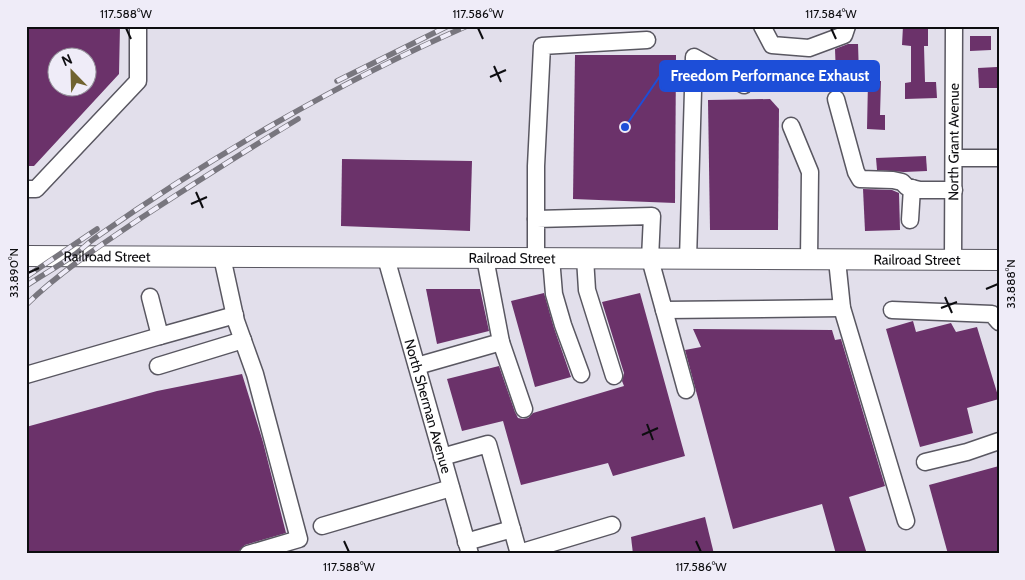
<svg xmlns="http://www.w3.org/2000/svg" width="1025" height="580" font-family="Cabin,sans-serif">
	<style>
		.building { fill: #6b326a; fill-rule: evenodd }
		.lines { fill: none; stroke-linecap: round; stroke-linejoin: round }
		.minor-casing { stroke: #595761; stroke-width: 19 }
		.major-casing { stroke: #595761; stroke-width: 22 }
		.minor { stroke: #fff; stroke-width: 16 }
		.major { stroke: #fff; stroke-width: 20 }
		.rail-casing { stroke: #78767e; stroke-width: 5.5 }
		.rail { stroke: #efecf8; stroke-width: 4; stroke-dasharray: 11; stroke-linecap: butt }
		.ticks { fill: none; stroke: #0d0d10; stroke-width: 2 }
		.labels { text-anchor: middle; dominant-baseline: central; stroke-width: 5; stroke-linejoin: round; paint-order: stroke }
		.street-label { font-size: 14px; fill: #0d0d10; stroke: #efecf8 }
		.leader { fill: none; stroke: #1d4ed8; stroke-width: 2 }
		.callout-dot { fill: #1d4ed8; stroke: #efecf8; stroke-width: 2 }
		.callout { fill: #1d4ed8; stroke: #1d4ed8; stroke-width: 2 }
		.callout-label { font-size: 15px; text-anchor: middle; font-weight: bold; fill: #fff }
		.neatline { fill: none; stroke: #0d0d10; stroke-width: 2 }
		.ticks-label { font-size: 12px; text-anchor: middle; fill: #0d0d10 }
	</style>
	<rect width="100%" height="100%" fill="#e2dfeb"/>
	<g class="building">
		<path d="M26,26h94l-1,48 -85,92h-8zM58,58h30v30h-30z"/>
		<polygon points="903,26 928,26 928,46 924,46 925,82 936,82 937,98 905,99 905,83 911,82 911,46 902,45"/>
		<polygon points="970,36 991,36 991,50 970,51"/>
		<polygon points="848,44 858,44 859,76 836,76 835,49"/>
		<polygon points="575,55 676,55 675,203 573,199"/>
		<polygon points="997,67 998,88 979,88 978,68"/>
		<polygon points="868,81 881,81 880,115 885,115 885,130 867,129"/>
		<polygon points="770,99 779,109 778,230 710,230 708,100"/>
		<polygon points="926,156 927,171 904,172 877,170 876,158"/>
		<polygon points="342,159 472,161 470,231 341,226"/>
		<polygon points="863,189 892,190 899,193 900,230 865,231"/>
		<polygon points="426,289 480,289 489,331 437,344"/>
		<polygon points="544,293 554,328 571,377 535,387 511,301"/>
		<polygon points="640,293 685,456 613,476 608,463 521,485 503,421 462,431 447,379 499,366 515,412 518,418 523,419 528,418 533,413 624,386 622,381 624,373 602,302"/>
		<polygon points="913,321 916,332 951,323 956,332 977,327 999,399 967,408 973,433 920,447 886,329"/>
		<polygon points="693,329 832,330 835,340 841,339 885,486 849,497 867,554 836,554 822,504 733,529 685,350 701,347"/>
		<polygon points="242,374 263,442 286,533 245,545 236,554 26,554 26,427 157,391"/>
		<polygon points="999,466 999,554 948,554 929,485"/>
		<polygon points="705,517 714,554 633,554 631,537"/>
	</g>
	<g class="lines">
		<g class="minor-casing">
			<g id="minor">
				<polyline points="762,26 772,45 809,48 844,35 847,26"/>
				<polyline points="836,99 856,172 860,179 893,180 902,182 907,187 920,190 954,190"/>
				<polyline points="791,126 810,172 809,260"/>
				<polyline points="954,158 999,158"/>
				<polyline points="26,189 36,189 138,81 138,26"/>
				<polyline points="536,219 536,166 542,46 647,40"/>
				<polyline points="910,220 912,188"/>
				<polyline points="222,257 236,321 255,374 299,539 248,554"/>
				<path id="s1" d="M386,258l84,296"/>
				<polyline points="536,258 536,219 652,216 650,259 664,310 842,308"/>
				<polyline points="551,258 554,294 563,325 581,374"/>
				<polyline points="585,258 587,290 614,376"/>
				<polyline points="688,259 694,57 744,85"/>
				<polyline points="837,260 842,308 906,521"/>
				<path id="s2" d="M953,260l1,-234"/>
				<polyline points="150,297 160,336 235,315"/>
				<polyline points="664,310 686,390"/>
				<polyline points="892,310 992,314 999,322"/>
				<polyline points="501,342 524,409"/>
				<polyline points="158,366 243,340"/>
				<polyline points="417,366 501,342 485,258"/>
				<polyline points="26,375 160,336"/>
				<polyline points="442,457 488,444 519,554"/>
				<polyline points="925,462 967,452 999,441"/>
				<polyline points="322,526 451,488"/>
				<polyline points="466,542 512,529"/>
				<polyline points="519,553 612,525"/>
			</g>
		</g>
		<g class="major-casing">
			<g id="major">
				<path id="s3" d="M26,256l973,4"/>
			</g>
		</g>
		<use href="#minor" class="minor"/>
		<use href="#major" class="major"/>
		<g class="rail-casing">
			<g id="rail">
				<polyline points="337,81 448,26"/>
				<polyline points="26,277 97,229"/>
				<path d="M26,286c16,-11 33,-20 48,-31 7,-5 14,-12 21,-17 114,-80 244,-156 372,-212"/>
				<path d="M26,305c35,-34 75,-60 115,-87 52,-34 104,-67 157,-99"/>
			</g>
		</g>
		<use href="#rail" class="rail"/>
	</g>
	<path class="ticks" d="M126,28l5,11M478,28l5,11M831,28l5,11M494,66l7,16M490,77l16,-7M196,192l7,16M191,204l16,-7M28,273l11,-5M986,289l12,-5M945,297l7,16M941,308l16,-6M647,424l6,16M642,435l16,-7M344,541l5,11M696,541l5,11"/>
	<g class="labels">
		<g class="street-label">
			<text stroke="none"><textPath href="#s2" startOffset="118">North Grant Avenue</textPath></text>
			<text stroke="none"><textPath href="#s3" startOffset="81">Railroad Street</textPath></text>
			<text stroke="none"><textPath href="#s3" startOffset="486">Railroad Street</textPath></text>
			<text stroke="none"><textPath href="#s3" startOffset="891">Railroad Street</textPath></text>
			<text stroke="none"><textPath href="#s1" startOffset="154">North Sherman Avenue</textPath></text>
		</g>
	</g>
	<path class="leader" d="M625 127L660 76"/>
	<circle class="callout-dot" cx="625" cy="127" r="5"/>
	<rect class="callout" x="660" y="61" width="219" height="30" rx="5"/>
	<g class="callout-label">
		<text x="770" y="81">Freedom Performance Exhaust</text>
	</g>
	<rect width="1025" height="580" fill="none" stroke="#efecf8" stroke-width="55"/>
	<g transform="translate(72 72) rotate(337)"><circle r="24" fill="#efecf8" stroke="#95939b"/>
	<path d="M0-4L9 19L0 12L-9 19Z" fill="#706330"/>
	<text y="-8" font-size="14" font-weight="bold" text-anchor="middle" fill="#0d0d10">N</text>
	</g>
	<rect x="28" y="28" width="970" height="524" class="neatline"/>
	<g class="ticks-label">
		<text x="126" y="18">117.588°W</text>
		<text x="478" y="18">117.586°W</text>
		<text x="831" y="18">117.584°W</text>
		<text transform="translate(14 273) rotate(-90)" y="4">33.890°N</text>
		<text transform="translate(1011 284) rotate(-90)" y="4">33.888°N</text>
		<text x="349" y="571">117.588°W</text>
		<text x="701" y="571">117.586°W</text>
	</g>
</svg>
